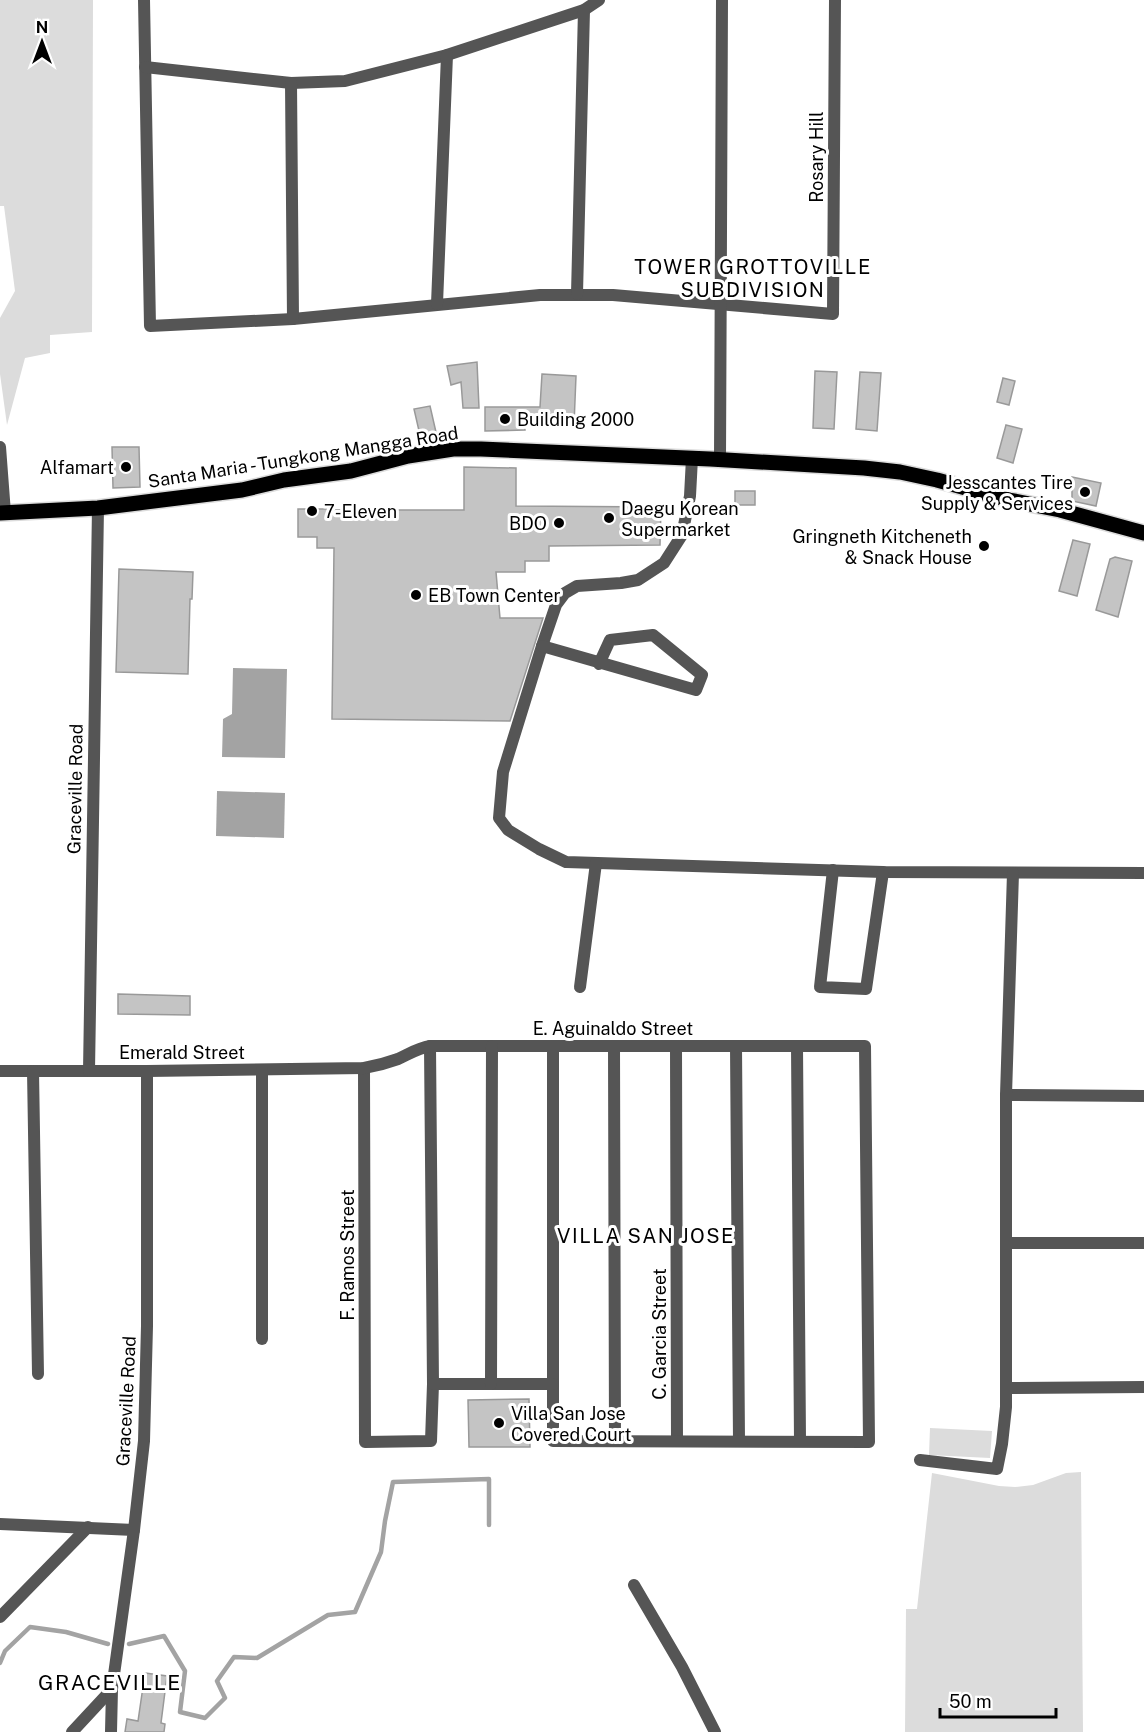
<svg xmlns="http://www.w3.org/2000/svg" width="1144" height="1732" font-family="'Public Sans',sans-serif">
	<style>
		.green { fill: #dcdcdc }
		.water { fill: #a3a3a3 }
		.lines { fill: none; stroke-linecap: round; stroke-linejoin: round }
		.stream { stroke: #a3a3a3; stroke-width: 4.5 }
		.building { fill: #c4c4c4; stroke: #999; stroke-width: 1.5 }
		.primary-casing { stroke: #dbdbdb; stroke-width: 18 }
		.minor { stroke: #555; stroke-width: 12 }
		.tertiary { stroke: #555; stroke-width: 12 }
		.primary { stroke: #000; stroke-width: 15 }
		.poi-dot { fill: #000; stroke: #fff; stroke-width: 2 }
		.labels { text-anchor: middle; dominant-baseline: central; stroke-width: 6; stroke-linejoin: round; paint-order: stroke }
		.street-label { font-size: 18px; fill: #000; stroke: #fff }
		.poi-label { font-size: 18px; fill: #000; stroke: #fff; text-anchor: start }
		.neighbourhood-label { font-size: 20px; letter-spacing: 1.5px; fill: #000; stroke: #fff }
		.quarter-label { font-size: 21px; letter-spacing: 1.5px; fill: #000; stroke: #fff }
	</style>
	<rect width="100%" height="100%" fill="#fff"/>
	<g class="green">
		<polygon points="0,0 93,0 92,332 50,335 50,353 25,358 7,425 0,374 0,318 15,291 4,206 0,206"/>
		<polygon points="930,1428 992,1431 990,1458 929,1455"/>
		<polygon points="1081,1472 1083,1732 905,1732 906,1609 917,1609 932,1473 999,1486 1015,1487 1033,1485 1066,1473"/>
	</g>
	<g class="water">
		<polygon points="233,668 287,669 285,758 222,757 223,719 232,714"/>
		<polygon points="217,791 285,793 284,838 216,836"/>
	</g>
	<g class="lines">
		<g class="stream">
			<polyline points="129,1644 164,1636 185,1671 180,1712 205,1718 225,1698 217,1681 234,1657 257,1658 328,1615 355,1612 381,1552 385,1521 393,1482 489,1479 489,1525"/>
			<polyline points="0,1663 5,1651 30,1627 66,1632 108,1644"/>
		</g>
	</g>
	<g class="building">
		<polygon points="477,362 479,408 463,408 461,382 451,385 447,366"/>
		<polygon points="815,371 837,372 834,429 813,428"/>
		<polygon points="860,372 881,373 877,431 856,429"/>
		<polygon points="542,374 576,376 574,425 524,422 525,430 485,431 485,407 540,407"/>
		<polygon points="1003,378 1015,381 1009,405 997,402"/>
		<polygon points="430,406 438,441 422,444 414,409"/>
		<polygon points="1006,425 1022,429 1013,463 997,458"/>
		<polygon points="112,447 139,447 140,487 113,488"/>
		<polygon points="464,467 516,468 516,506 661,507 660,545 549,546 549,561 525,561 525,572 496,572 500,618 543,618 510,721 332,719 334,548 317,548 317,537 298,537 298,509 330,509 330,510 464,510"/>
		<polygon points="1072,477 1101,483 1096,506 1072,501"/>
		<rect x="735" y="491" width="20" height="14"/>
		<polygon points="1073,540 1090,544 1077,596 1059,591"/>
		<polygon points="1115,557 1132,561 1118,617 1096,610 1110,559"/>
		<polygon points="119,569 193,572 192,599 190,599 188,674 116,672"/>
		<polygon points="118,994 190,996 190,1015 118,1014"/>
		<polygon points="529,1399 530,1447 469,1447 468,1400"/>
		<polygon points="145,1673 167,1676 161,1723 165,1724 164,1732 125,1732 127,1719 138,1721"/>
	</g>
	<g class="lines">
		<g class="primary-casing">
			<polyline id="primary" points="0,513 98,508 242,490 284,480 351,471 408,456 453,449 481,449 710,459 864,468 900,472 937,480 1009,500 1060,510 1144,533"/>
		</g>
		<g class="minor">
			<polyline points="144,0 150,326 293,319 540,295 613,295 833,314 835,0"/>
			<polyline points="145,67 291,83 345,81 447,55 584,10 599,0"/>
			<polyline points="291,83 293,319"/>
			<polyline points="577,294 584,10"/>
			<polyline points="437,304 447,55"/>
			<polyline points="0,447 5,513"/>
			<polyline points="692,458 690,496 682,535 664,563 638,580 621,583 577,586 565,593 556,605 542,646 503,772 499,818 508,830 539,849 566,862 883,872 1144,873"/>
			<polyline points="720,460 722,0"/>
			<polyline points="542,646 696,690 702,675 653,635 610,640 599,664"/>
			<polyline points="833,870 820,987 866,989 883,872"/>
			<polyline points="580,987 596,863"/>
			<polyline points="614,1046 615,1441"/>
			<polyline points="676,1046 677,1441"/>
			<polyline points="736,1046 739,1441"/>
			<polyline points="797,1046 800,1441"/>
			<polyline points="364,1068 365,1442 431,1441 433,1384 430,1046"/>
			<polyline points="0,1071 89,1071"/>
			<polyline points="33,1071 38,1374"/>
			<path d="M147,1071l217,-3c12,-2 23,-5 34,-9 11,-5 20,-11 32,-13h435l4,396 -316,-1v-395"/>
			<polyline points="1006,1095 1144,1096"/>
			<polyline points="1006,1243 1144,1243"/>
			<polyline points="262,1339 262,1070"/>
			<polyline points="433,1384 553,1384"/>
			<polyline points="491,1384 492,1046"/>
			<polyline points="1007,1388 1144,1387"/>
			<polyline points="920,1460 997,1469 1002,1444 1006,1407 1006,1095 1013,873"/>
			<polyline points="0,1524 134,1530"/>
			<polyline points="634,1585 682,1667 715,1732"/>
			<polyline points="0,1617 88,1527"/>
			<polyline points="72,1732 112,1689"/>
			<polyline points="111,1732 112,1689"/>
		</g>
		<polyline class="tertiary" points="98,508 89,1071 147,1071 147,1326 144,1441 134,1530 112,1689"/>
		<use href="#primary" class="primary"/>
	</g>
	<g class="poi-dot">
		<circle cx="505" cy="419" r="6"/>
		<circle cx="126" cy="467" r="6"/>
		<circle cx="1085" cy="492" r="6"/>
		<circle cx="312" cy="511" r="6"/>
		<circle cx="609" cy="518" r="6"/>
		<circle cx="559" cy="523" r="6"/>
		<circle cx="984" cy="546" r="6"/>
		<circle cx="416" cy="595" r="6"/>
		<circle cx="499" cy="1423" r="6"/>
	</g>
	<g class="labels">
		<g class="street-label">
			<text transform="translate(816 157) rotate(-90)">Rosary Hill</text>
			<text transform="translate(303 457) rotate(-9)">Santa Maria - Tungkong Mangga Road</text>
			<text transform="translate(75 789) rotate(-89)">Graceville Road</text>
			<text x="613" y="1028">E. Aguinaldo Street</text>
			<text x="182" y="1052">Emerald Street</text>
			<text transform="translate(347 1255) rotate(-90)">F. Ramos Street</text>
			<text transform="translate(659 1334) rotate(-90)">C. Garcia Street</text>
			<text transform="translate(126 1401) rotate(-87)">Graceville Road</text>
		</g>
		<g class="poi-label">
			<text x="517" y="419">Building 2000</text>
			<text x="114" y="467" text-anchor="end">Alfamart</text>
			<text x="1073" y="482" text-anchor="end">Jesscantes Tire<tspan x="1073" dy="21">Supply &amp; Services</tspan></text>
			<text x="621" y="508">Daegu Korean<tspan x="621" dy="21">Supermarket</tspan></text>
			<text x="324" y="511">7-Eleven</text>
			<text x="547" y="523" text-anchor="end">BDO</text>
			<text x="972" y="536" text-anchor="end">Gringneth Kitcheneth<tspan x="972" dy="21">&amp; Snack House</tspan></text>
			<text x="428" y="595">EB Town Center</text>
			<text x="511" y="1413">Villa San Jose<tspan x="511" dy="21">Covered Court</tspan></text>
		</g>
		<g class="neighbourhood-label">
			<text x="753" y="267">TOWER GROTTOVILLE<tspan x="753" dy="23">SUBDIVISION</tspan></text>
			<text x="646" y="1236">VILLA SAN JOSE</text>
		</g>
		<g class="quarter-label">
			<text x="110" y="1682">GRACEVILLE</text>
		</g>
	</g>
	<g transform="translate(42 42)" stroke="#ffffff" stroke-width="4.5" paint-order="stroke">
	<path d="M0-4.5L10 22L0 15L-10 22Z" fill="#000000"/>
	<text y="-9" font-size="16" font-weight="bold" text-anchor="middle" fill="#000000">N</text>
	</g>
	<path d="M940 1708v9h116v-9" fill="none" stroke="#000000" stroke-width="3"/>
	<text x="949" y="1708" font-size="18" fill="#000000" stroke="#ffffff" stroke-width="4.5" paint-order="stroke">50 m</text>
</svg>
